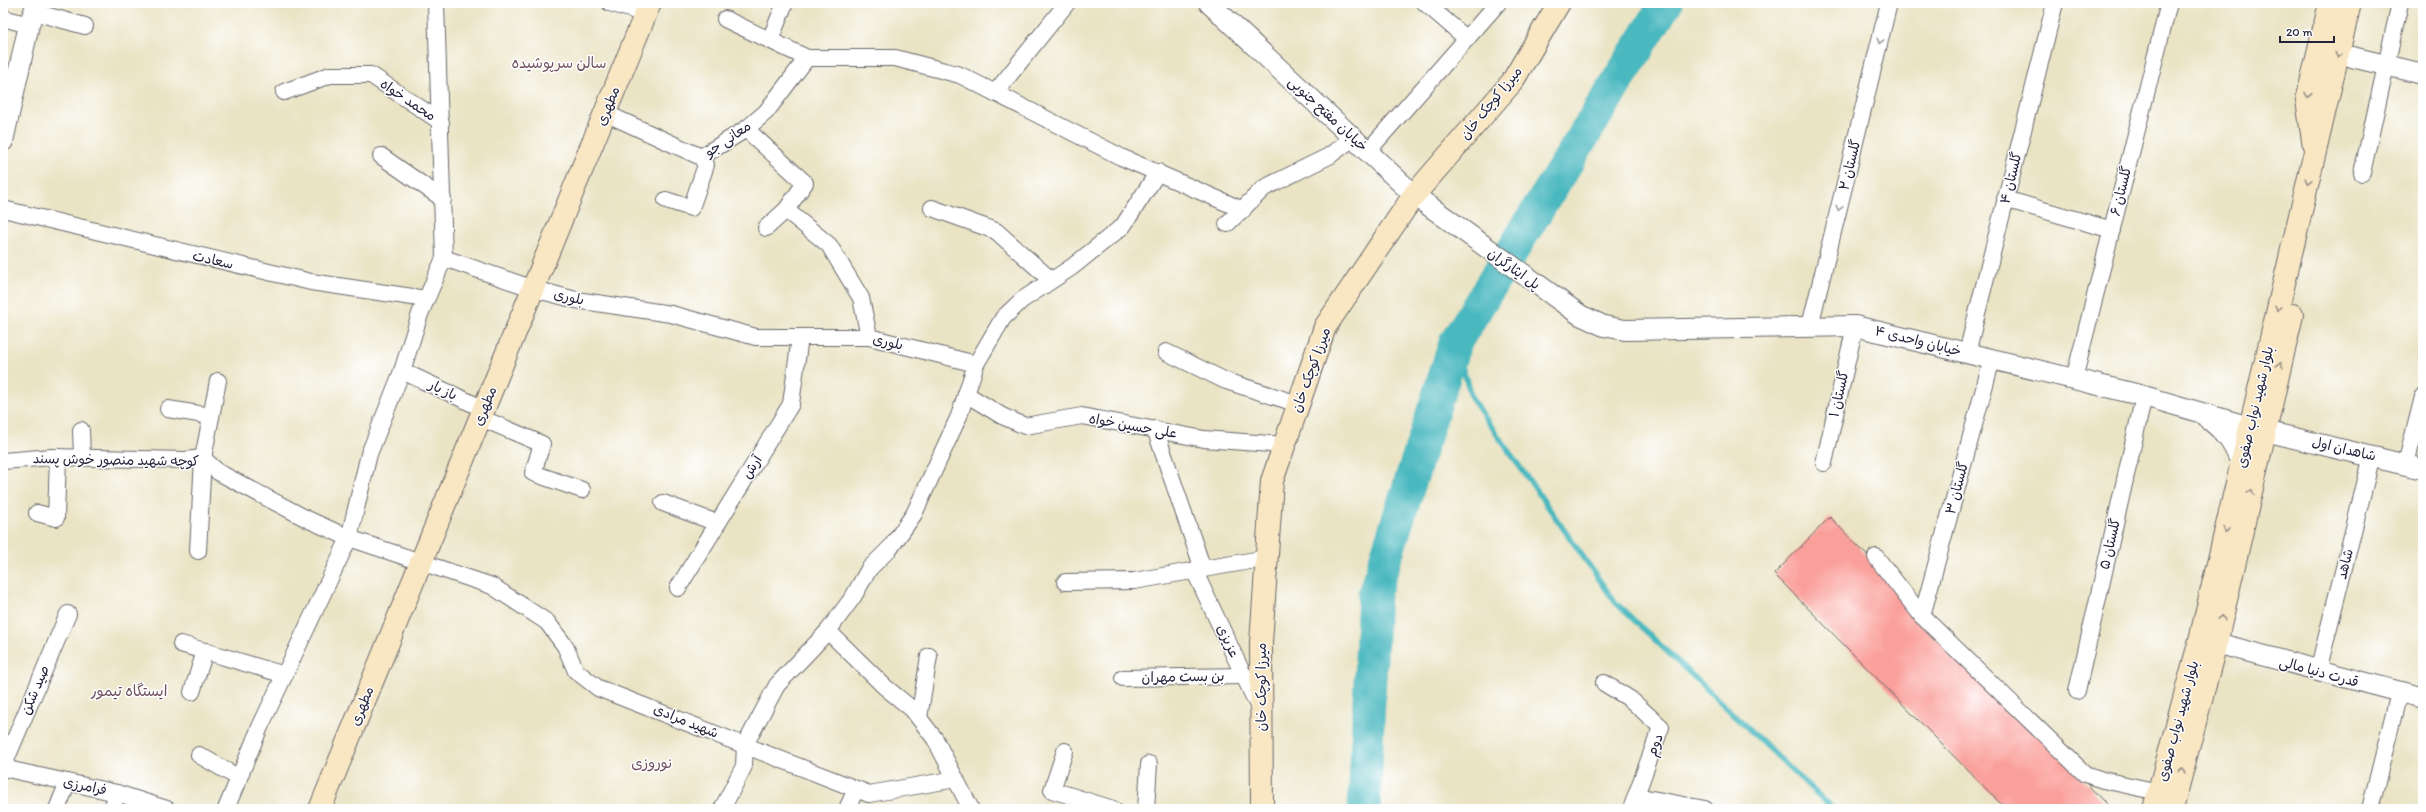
<svg xmlns="http://www.w3.org/2000/svg" width="2426" height="812" font-family="Itim,'Playpen Sans Arabic',sans-serif">
	<style>
		.lines { fill: none; stroke-linecap: round; stroke-linejoin: round }
		.stream { stroke: #49b8bf; stroke-width: 5.5 }
		.river { stroke: #49b8bf; stroke-width: 33 }
		.building { fill: #faa09b }
		.minor-casing { stroke: #68666b; stroke-width: 18 }
		.tertiary-casing { stroke: #68666b; stroke-width: 22 }
		.secondary-casing { stroke: #68666b; stroke-width: 24 }
		.minor { stroke: #fff; stroke-width: 16 }
		.tertiary { stroke: #fff; stroke-width: 20 }
		.secondary { stroke: #f9e7c3; stroke-width: 22 }
		.oneway { stroke: #9c9ca7 }
		.oneway2 { stroke: #988e86 }
		.labels { text-anchor: middle; dominant-baseline: central; stroke-width: 3; stroke-linejoin: round; paint-order: stroke }
		.street-label { font-size: 14px; fill: #22223b; stroke: #fff }
		.neighbourhood-label { font-size: 15px; fill: #6e4e5d; stroke: #fff }
	</style>
	<rect width="100%" height="100%" fill="#fff"/>
	<filter id="ink" filterUnits="userSpaceOnUse"><feTurbulence type="fractalNoise" baseFrequency=".025" numOctaves="2"/><feDisplacementMap in="SourceGraphic" scale="8" xChannelSelector="R" yChannelSelector="G"/><feConvolveMatrix kernelMatrix="1 2 1 2 8 2 1 2 1" color-interpolation-filters="sRGB"/></filter>
	<filter id="wash" filterUnits="userSpaceOnUse"><feTurbulence type="fractalNoise" baseFrequency=".012" numOctaves="4" result="noise"/><feDisplacementMap in="SourceGraphic" scale="16" xChannelSelector="R" yChannelSelector="G"/><feGaussianBlur stdDeviation="0.9" result="paint"/><feColorMatrix in="noise" values="0 0 0 0 0 0 0 0 0 0 0 0 0 0 0 0 0 1.4 0 .05"/><feComposite in="paint" operator="in"/></filter>
	<g filter="url(#wash)">
		<rect width="100%" height="100%" fill="#eae4c5"/>
		<g class="lines">
			<polyline class="stream" points="1455,343 1472,399 1615,602 1833,809"/>
			<polyline class="river" points="1364,809 1374,594 1455,343 1666,3"/>
		</g>
		<g id="blocks">
			<polygon class="building" points="1830,517 2109,807 2108,809 2006,809 1774,574"/>
		</g>
	</g>
	<g filter="url(#ink)">
		<use href="#blocks" fill-opacity="0" stroke="#68666b" stroke-width="1"/>
		<g class="lines">
			<g class="minor-casing">
				<g id="minor">
					<polyline points="610,3 646,14"/>
					<polyline points="1425,3 1467,39"/>
					<polyline points="34,12 85,26"/>
					<polyline points="3,18 29,25"/>
					<polyline points="725,19 807,58 895,58 960,75 1121,157 1243,210"/>
					<polyline points="770,40 785,3"/>
					<polyline points="284,92 330,75 371,75 441,122"/>
					<polyline points="995,93 1067,3"/>
					<polyline points="605,113 701,157 706,165 691,208 666,200"/>
					<polyline points="746,129 805,183 786,210 766,228"/>
					<polyline points="1368,151 1498,3"/>
					<polyline points="381,156 443,199"/>
					<polyline points="701,157 746,129 766,112 807,58"/>
					<polyline points="2362,173 2400,3"/>
					<polyline points="2005,199 2112,230"/>
					<polyline points="932,208 996,231 1051,280"/>
					<polyline points="3,209 311,282 426,299"/>
					<polyline points="786,210 829,245 861,298 869,337"/>
					<polyline points="1227,224 1264,188 1329,156 1353,138"/>
					<polyline points="444,258 534,289 576,300 671,314 756,337 869,337 976,364"/>
					<polyline points="1810,326 1889,3"/>
					<polyline points="1166,352 1226,381 1298,404"/>
					<polyline points="1967,353 2055,3"/>
					<polyline points="402,371 484,409"/>
					<polyline points="2074,379 2169,3"/>
					<polyline points="966,394 1002,416 1025,426 1082,416 1204,439 1284,445"/>
					<polyline points="168,409 211,416"/>
					<polyline points="481,418 542,444 533,473 582,490"/>
					<polyline points="1155,429 1203,569"/>
					<polyline points="81,430 82,457"/>
					<polyline points="3,461 52,457 185,460 203,458 218,472 307,519 349,538 492,586 547,622 565,646 576,671 598,688 869,794 956,779"/>
					<polyline points="1824,463 1855,326"/>
					<polyline points="2406,464 2423,397"/>
					<polyline points="663,503 717,523"/>
					<polyline points="37,513 56,518 58,457"/>
					<polyline points="198,551 203,458 218,381"/>
					<polyline points="1876,557 1922,616 2085,774 2103,780 2159,792"/>
					<polyline points="1194,570 1259,708"/>
					<polyline points="1065,582 1134,581 1267,558"/>
					<polyline points="678,588 791,404 800,337"/>
					<polyline points="1922,616 1992,359"/>
					<polyline points="828,631 853,597 869,569 891,547 914,514 959,416 976,364 1003,318 1022,300 1072,267 1123,226 1158,172"/>
					<polyline points="181,644 285,675"/>
					<polyline points="2318,671 2372,456"/>
					<polyline points="1123,678 1244,676"/>
					<polyline points="1604,683 1630,699 1661,727 1631,809"/>
					<polyline points="2077,691 2144,396"/>
					<polyline points="192,692 205,651"/>
					<polyline points="919,718 929,656"/>
					<polyline points="1065,751 1052,790 1113,809"/>
					<polyline points="199,755 239,778"/>
					<polyline points="3,767 68,614"/>
					<polyline points="3,768 117,793 167,809"/>
					<polyline points="1636,796 1705,809"/>
					<polyline points="57,809 68,782"/>
					<polyline points="112,809 117,793"/>
					<polyline points="226,809 260,727 349,538 369,454 402,371 420,314 444,258 436,3"/>
					<polyline points="722,809 744,766 745,745 777,685 828,631 885,687 912,709 935,739 971,809"/>
					<polyline points="847,809 856,789"/>
					<polyline points="1146,809 1149,764"/>
					<polyline points="2370,809 2399,693"/>
				</g>
			</g>
			<g class="tertiary-casing">
				<g id="tertiary">
					<polyline points="1209,3 1414,195 1580,315 1604,326 1625,330 1855,326 2144,396 2250,427"/>
					<polyline points="2352,57 2423,74"/>
					<polyline points="3,141 29,25 37,3"/>
					<path d="M2206,417c19,15 26,23 35,46"/>
					<polyline points="2265,431 2423,469"/>
					<polyline points="2216,643 2423,698"/>
				</g>
			</g>
			<g class="secondary-casing">
				<g id="secondary">
					<polyline points="2313,141 2307,100 2330,3"/>
					<polyline points="320,809 650,3"/>
					<polyline points="1262,809 1261,643 1272,481 1325,327 1414,195 1512,82 1559,3"/>
					<polyline points="2154,809 2200,640 2350,3"/>
					<polyline points="2172,809 2216,643 2292,315"/>
				</g>
			</g>
			<use href="#minor" class="minor"/>
			<use href="#tertiary" class="tertiary"/>
			<use href="#secondary" class="secondary"/>
		</g>
		<defs><path id="oneway-chevron" d="M-2-3.5L2.5 0L-2 3.5" fill="none" stroke-width="1.6" stroke-linecap="round" stroke-linejoin="round"/></defs>
		<g class="oneway">
			<use href="#oneway-chevron" transform="translate(1880 41) rotate(104)"/>
			<use href="#oneway-chevron" transform="translate(1839 208) rotate(104)"/>
		</g>
		<g class="oneway2">
			<use href="#oneway-chevron" transform="translate(2338 55) rotate(103)"/>
			<use href="#oneway-chevron" transform="translate(2308 95) rotate(100)"/>
			<use href="#oneway-chevron" transform="translate(2308 181) rotate(103)"/>
			<use href="#oneway-chevron" transform="translate(2278 308) rotate(103)"/>
			<use href="#oneway-chevron" transform="translate(2280 365) rotate(-77)"/>
			<use href="#oneway-chevron" transform="translate(2251 492) rotate(-77)"/>
			<use href="#oneway-chevron" transform="translate(2226 530) rotate(103)"/>
			<use href="#oneway-chevron" transform="translate(2222 618) rotate(-77)"/>
			<use href="#oneway-chevron" transform="translate(2182 771) rotate(-75)"/>
		</g>
	</g>
	<g class="labels">
		<g class="street-label">
			<text transform="translate(408 100) rotate(34)">محمد خواه</text>
			<text transform="translate(1491 103) rotate(-51)">میرزا کوچک خان</text>
			<text transform="translate(608 106) rotate(-68)">مطهری</text>
			<text transform="translate(1328 114) rotate(43)">خیابان مفتح جنوبی</text>
			<text transform="translate(728 139) rotate(-34)">معانی جو</text>
			<text transform="translate(1850 165) rotate(-76)">گلستان ۲</text>
			<text transform="translate(2011 178) rotate(-76)">گلستان ۴</text>
			<text transform="translate(2121 191) rotate(-76)">گلستان ۶</text>
			<text transform="translate(213 260) rotate(13)">سعادت</text>
			<text transform="translate(1514 269) rotate(35)">پل ایثارگران</text>
			<text transform="translate(569 297) rotate(13)">بلوری</text>
			<text transform="translate(1918 341) rotate(14)">خیابان واحدی ۴</text>
			<text transform="translate(888 342) rotate(13)">بلوری</text>
			<text transform="translate(1311 370) rotate(-70)">میرزا کوچک خان</text>
			<text transform="translate(443 390) rotate(25)">باز یار</text>
			<text transform="translate(1839 394) rotate(-77)">گلستان ۱</text>
			<text transform="translate(485 406) rotate(-68)">مطهری</text>
			<text transform="translate(2255 407) rotate(-77)">بلوار شهید نواب صفوی</text>
			<text transform="translate(1133 426) rotate(10)">علی حسین خواه</text>
			<text transform="translate(2344 449) rotate(13)">شاهدان اول</text>
			<text transform="translate(116 460) rotate(1)">کوچه شهید منصور خوش پسند</text>
			<text transform="translate(752 467) rotate(-58)">آرش</text>
			<text transform="translate(1957 488) rotate(-75)">گلستان ۳</text>
			<text transform="translate(2110 544) rotate(-77)">گلستان ۵</text>
			<text transform="translate(2345 564) rotate(-76)">شاهد</text>
			<text transform="translate(1228 641) rotate(65)">عزیزی</text>
			<text transform="translate(2319 672) rotate(15)">قدرت دنیا مالی</text>
			<text transform="translate(1183 677) rotate(-1)">بن بست مهران</text>
			<text transform="translate(1261 687) rotate(-90)">میرزا کوچک خان</text>
			<text transform="translate(35 690) rotate(-67)">صید شکن</text>
			<text transform="translate(362 706) rotate(-68)">مطهری</text>
			<text transform="translate(686 721) rotate(22)">شهید مرادی</text>
			<text transform="translate(2178 721) rotate(-75)">بلوار شهید نواب صفوی</text>
			<text transform="translate(1655 745) rotate(-70)">دوم</text>
			<text transform="translate(85 786) rotate(12)">فرامرزی</text>
		</g>
		<g class="neighbourhood-label">
			<text x="559" y="63">سالن سرپوشیده</text>
			<text x="129" y="691">ایستگاه تیمور</text>
			<text x="652" y="763">نوروزی</text>
		</g>
	</g>
	<rect width="2426" height="812" fill="none" stroke="#fff" stroke-width="16"/>
	<path d="M2280 36v6h54v-6" fill="none" stroke="#22223b" stroke-width="2"/>
	<text x="2286" y="36" font-size="12" fill="#22223b" stroke="#ffffff" stroke-width="3" paint-order="stroke">20 m</text>
</svg>
